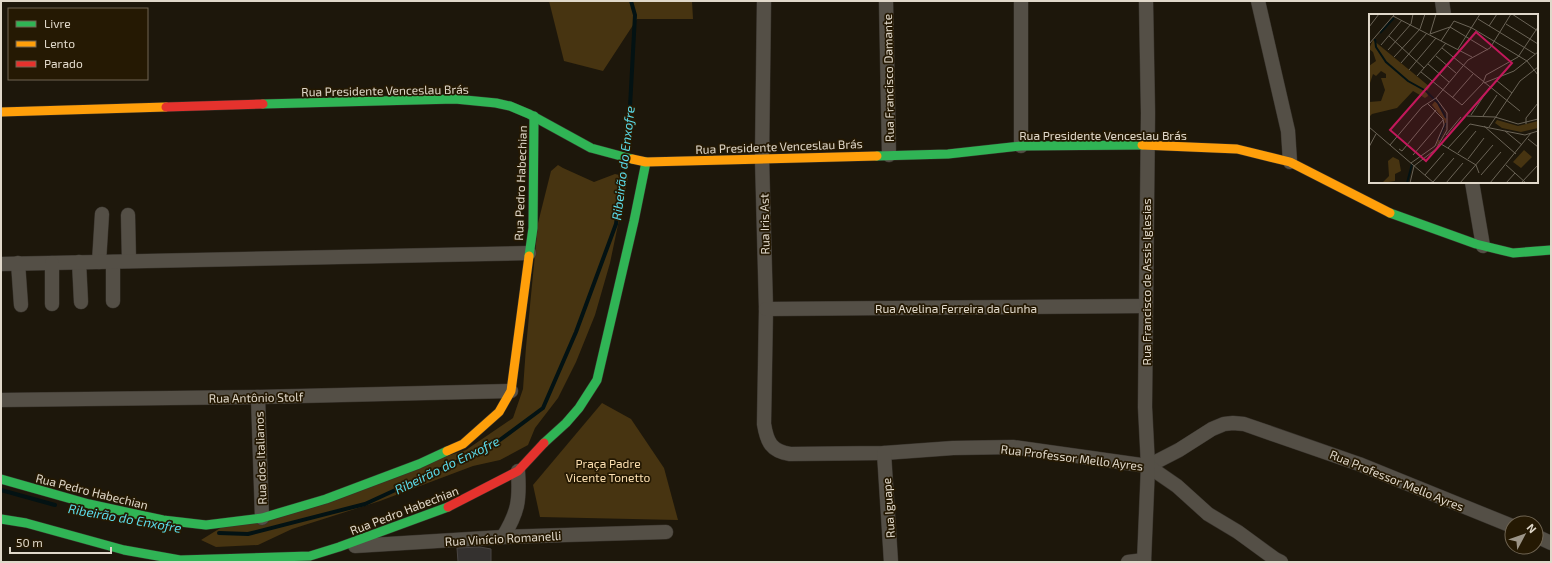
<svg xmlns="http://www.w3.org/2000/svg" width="1552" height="563" font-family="'Exo 2',sans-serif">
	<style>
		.green { fill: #473411 }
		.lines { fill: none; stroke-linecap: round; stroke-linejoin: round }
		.stream { stroke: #031213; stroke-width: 4 }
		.building { fill: #34312f; stroke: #494543 }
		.street-casing { stroke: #37322b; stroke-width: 15 }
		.fast-casing { stroke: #37322b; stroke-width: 10 }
		.slow-casing { stroke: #37322b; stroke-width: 10 }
		.jam-casing { stroke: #37322b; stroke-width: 10 }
		.street { stroke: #544f46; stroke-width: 14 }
		.fast { stroke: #30b455; stroke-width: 9 }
		.slow { stroke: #ff9f0a; stroke-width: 9 }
		.jam { stroke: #e5322d; stroke-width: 9 }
		.labels { text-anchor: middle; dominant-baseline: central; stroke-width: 3.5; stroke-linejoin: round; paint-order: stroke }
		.street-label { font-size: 12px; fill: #e0d8ca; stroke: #251903 }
		.park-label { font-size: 12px; fill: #fcdfb0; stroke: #251903 }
		.water-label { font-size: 13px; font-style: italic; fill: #5bdceb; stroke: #251903 }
		.inset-river { fill: none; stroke: #031213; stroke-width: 2 }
		.inset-road { fill: none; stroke: #6b6457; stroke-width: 1 }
		.view { fill: #c2185b; fill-opacity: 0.15; stroke: #c2185b; stroke-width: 2 }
		.inset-edge { fill: none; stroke: #e0d8ca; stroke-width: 2 }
	</style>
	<rect width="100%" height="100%" fill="#1d170b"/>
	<g class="green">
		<polygon points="549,1 692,1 693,19 637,19 603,71 564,61"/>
		<polygon points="558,165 563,168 594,182 615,174 628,177 610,263 595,315 576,362 558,398 535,428 528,445 500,460 473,466 380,501 292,529 258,545 216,547 201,540 222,527 466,450 513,418 523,389 526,347 538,223 551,171"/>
		<polygon points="602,403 631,419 664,468 678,520 540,517 533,485"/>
	</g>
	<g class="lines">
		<g class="stream">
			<polyline points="625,152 629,125 635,15 631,1"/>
			<polyline points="1,490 55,505"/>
			<polyline points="219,533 248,534 365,504 493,445 543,408 576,332 616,224 624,162"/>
		</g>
	</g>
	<polygon class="building" points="480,547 491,549 491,562 458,562 457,548"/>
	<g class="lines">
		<g class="street-casing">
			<g id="street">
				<path d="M764,1l-2,157 4,151 -2,115c3,18 7,27 26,30l94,-1 69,-5 60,-1 135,19 31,-16 33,-21 12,-5 9,-1 11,1 115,40 153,62"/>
				<polyline points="886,1 889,155"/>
				<polyline points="1021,1 1021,146"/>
				<polyline points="1258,1 1288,131 1290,162"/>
				<polyline points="1442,1 1444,15"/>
				<polyline points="1472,182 1483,246"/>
				<polyline points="128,215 129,261"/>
				<polyline points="79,262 81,302"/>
				<polyline points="99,262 102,214"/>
				<polyline points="113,262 113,301"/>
				<polyline points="18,263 21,305"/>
				<polyline points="1,264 529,253"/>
				<polyline points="52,304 52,263"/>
				<polyline points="766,309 1146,306"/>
				<polyline points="258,397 262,518"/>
				<polyline points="1,400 258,397 511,391"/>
				<polyline points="884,453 891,562"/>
				<polyline points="1148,466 1177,486 1208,514 1238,532 1275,559 1281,562"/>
				<polyline points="1536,536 1551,543"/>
				<path d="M503,537c15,-25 17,-36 15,-66"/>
				<polyline points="355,546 503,537 666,532"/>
				<polyline points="1128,562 1144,560"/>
				<polyline points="1144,562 1148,466 1145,407 1148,113 1146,1"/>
			</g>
		</g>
		<g class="fast-casing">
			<g id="fast">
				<polyline points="263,104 455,99 496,103 510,106 529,114 591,148 632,159"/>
				<polyline points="877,156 948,154 1021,146 1142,145"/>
				<polyline points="1390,213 1476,244 1513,253 1551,250"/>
				<polyline points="529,256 533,228 534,116"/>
				<polyline points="544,443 566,423 579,408 597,380 634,221 646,162"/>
				<polyline points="1,479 89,504 163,520 206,525 262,518 326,499 419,464 447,451"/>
				<polyline points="1,519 26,523 124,550 180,560 310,556 339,547 448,507"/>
			</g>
		</g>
		<g class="slow-casing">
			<g id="slow">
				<polyline points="1,112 166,107"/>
				<polyline points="1142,145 1237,149 1290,162 1390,213"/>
				<polyline points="632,159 646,162 877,156"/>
				<polyline points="447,451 463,444 499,412 511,391 529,256"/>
			</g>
		</g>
		<g class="jam-casing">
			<g id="jam">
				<polyline points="166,107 263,104"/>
				<polyline points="448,507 518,471 544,443"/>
			</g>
		</g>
		<use href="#street" class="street"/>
		<use href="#fast" class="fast"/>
		<use href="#slow" class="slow"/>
		<use href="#jam" class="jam"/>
	</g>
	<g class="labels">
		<g class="street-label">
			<text transform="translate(888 78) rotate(-91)">Rua Francisco Damante</text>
			<text transform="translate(385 90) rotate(-1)">Rua Presidente Venceslau Brás</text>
			<text x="1103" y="135">Rua Presidente Venceslau Brás</text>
			<text transform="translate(779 146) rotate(-2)">Rua Presidente Venceslau Brás</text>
			<text transform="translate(520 183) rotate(-88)">Rua Pedro Habechian</text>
			<text transform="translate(764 224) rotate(-91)">Rua Iris Ast</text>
			<text transform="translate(1146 282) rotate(-90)">Rua Francisco de Assis Iglesias</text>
			<text x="956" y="308">Rua Avelina Ferreira da Cunha</text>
			<text transform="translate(256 397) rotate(-1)">Rua Antônio Stolf</text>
			<text transform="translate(1072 457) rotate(7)">Rua Professor Mello Ayres</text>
			<text transform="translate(260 458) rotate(-92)">Rua dos Italianos</text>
			<text transform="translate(1397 480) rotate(22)">Rua Professor Mello Ayres</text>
			<text transform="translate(92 491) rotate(14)">Rua Pedro Habechian</text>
			<text transform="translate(888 508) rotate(-94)">Rua Iguape</text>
			<text transform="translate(404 510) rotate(-21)">Rua Pedro Habechian</text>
			<text transform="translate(503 538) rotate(-3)">Rua Vinício Romanelli</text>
		</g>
		<g class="park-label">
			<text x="608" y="463">Praça Padre<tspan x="608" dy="14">Vicente Tonetto</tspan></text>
		</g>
		<g class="water-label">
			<text transform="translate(623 163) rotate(-83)">Ribeirão do Enxofre</text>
			<text transform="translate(447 465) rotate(-26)">Ribeirão do Enxofre</text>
			<text transform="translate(125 518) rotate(10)">Ribeirão do Enxofre</text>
		</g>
	</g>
	<g transform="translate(1369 14)">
		<rect width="169" height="169" fill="#1d170b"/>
		<path d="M4,26l57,47 -3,4 1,5 -3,2 -12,-7 -16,17 -25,6 -3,3v-15l12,-1 4,-11 -4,-12h5v-4l-5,-3 -5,5 -3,-2 -4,12v-20l7,-5 -3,-9 -4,-3zM67,86l10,17v9l-6,15 -4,6 9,-26 -13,-16zM128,106l21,6 20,-5v7l-17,4 -19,-4 -7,-5zM155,136l8,7 -11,11 -8,-6zM24,143l6,3 2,11 -6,3v7l-13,2 7,-7 -1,-15z" fill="#473411"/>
		<path class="inset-river" d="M11,19l14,-15M6,25l1,8 10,15 22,19 18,10 12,12 8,15M70,126l7,-17M38,169l5,-19"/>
		<path class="inset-road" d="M143,0l26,17M24,2l79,41M109,5l57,35M137,10l32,20M120,12l8,-12M0,13l10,-13M61,20l20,-7 38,23M61,20l6,-20M20,22l35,32M72,27l13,-20 18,7 55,33 11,14M0,30l25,-29M12,31l21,-25M73,34l78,63M89,35l22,-35M19,36l23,-26 2,-10M67,42l20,17M25,43l26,-28 5,-15M32,49l26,-30M59,50l21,18M40,56l27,-32M52,58l41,33 21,-22 3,-8 32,-18 20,-30M48,62l29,-33M127,66l16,13M115,69l30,-12 24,-19M83,84l21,-24M102,101l18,-27M98,102l28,1 23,7 20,-5M114,102l14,-21M157,110v-6l12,-15M115,112l32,28M0,113l65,56M120,113l31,-46 18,-14M136,117l17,14M77,121l15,-18M159,125l10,8M72,130l35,21 3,8M21,131l32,-38 14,-9 32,-38 22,-12 21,-34M0,133l7,-13M79,134l22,-24 55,11 13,-4M30,135l3,2 34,-41M89,139l18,-22M44,141l30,-35M99,145l16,-21M42,149l24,-17 9,-21 -1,-6 -16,-16M137,151l20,18M56,161l19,-22M112,161l20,-23M64,168l21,-24M41,169l4,-17 22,-17 11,-19v-17l-11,-15M77,169l17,-20M91,169l33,-38M121,169l41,-50M137,169l9,-10M152,169l17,-18"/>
		<path class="view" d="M107,18l36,31 -86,98 -36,-31z"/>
		<rect width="169" height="169" class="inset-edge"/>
	</g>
	<rect width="1552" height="563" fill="none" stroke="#e0d8ca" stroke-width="4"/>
	<rect x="8" y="8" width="140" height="72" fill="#251903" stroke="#706553"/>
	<rect x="16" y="21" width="20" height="6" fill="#30b455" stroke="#706553"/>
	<text x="44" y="28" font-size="12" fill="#e0d8ca">Livre</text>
	<rect x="16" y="41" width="20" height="6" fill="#ff9f0a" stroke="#706553"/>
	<text x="44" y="48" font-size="12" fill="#e0d8ca">Lento</text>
	<rect x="16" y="61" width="20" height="6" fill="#e5322d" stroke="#706553"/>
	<text x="44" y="68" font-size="12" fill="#e0d8ca">Parado</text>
	<g transform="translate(1524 535) rotate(49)"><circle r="19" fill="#251903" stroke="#706553"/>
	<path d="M0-3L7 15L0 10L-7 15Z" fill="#9c9487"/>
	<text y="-6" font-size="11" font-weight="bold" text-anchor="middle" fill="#e0d8ca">N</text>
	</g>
	<path d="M10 547v6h101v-6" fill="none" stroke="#e0d8ca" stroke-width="2"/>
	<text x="16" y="547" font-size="12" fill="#e0d8ca" stroke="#251903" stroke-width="3" paint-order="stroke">50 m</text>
</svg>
